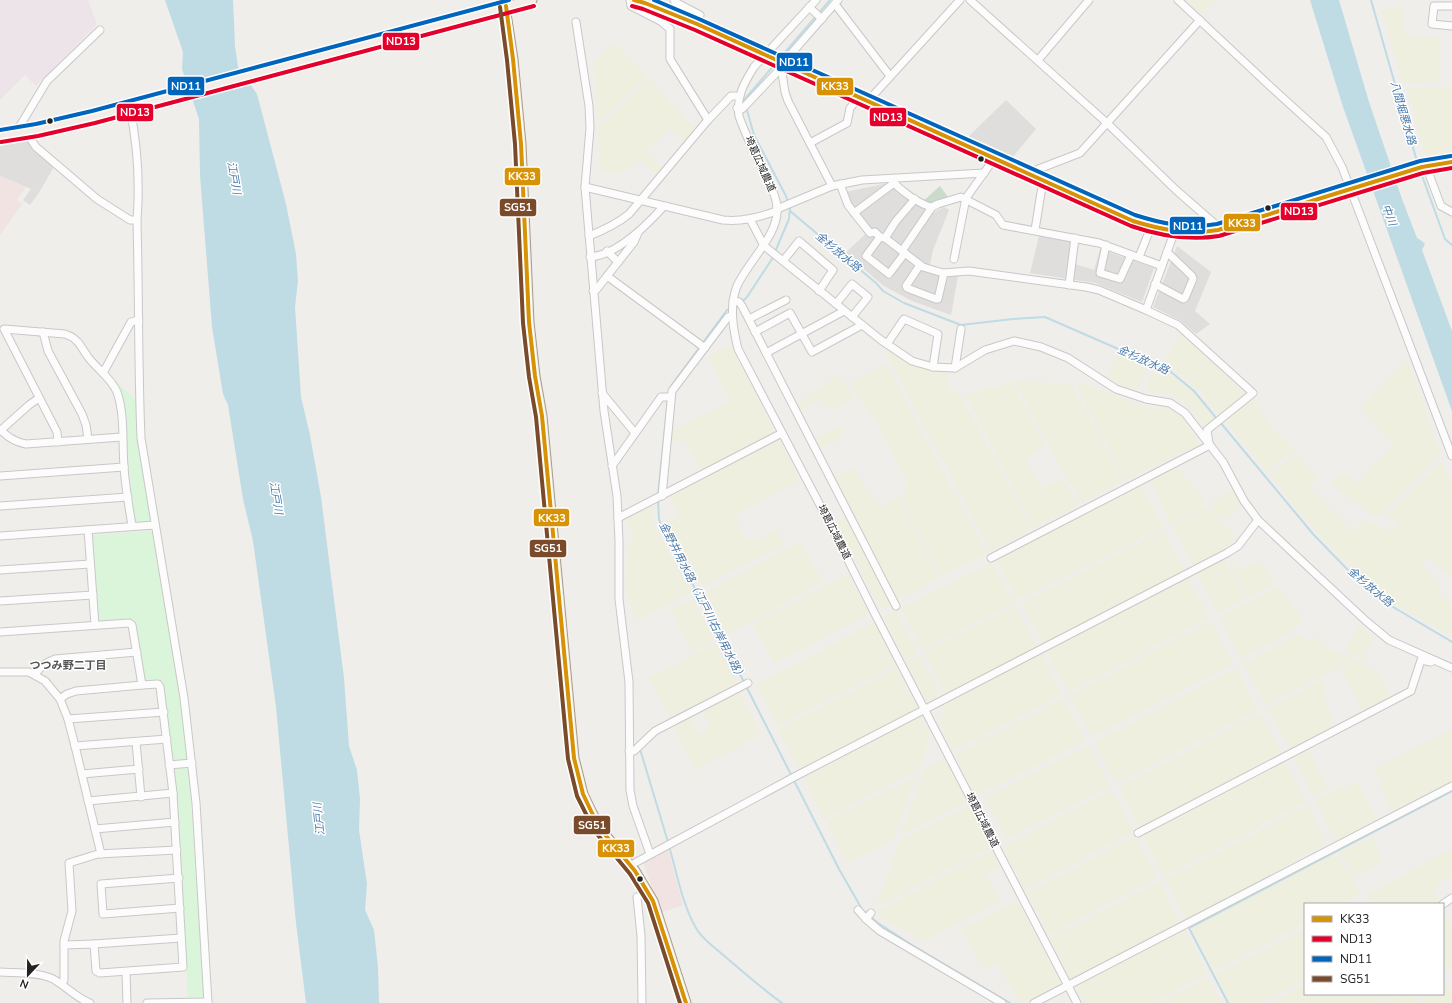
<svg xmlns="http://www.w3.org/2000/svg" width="1452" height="1003" font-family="'Nunito Sans','Noto Sans JP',sans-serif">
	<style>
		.residential { fill: #dfdedc }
		.commercial { fill: #f1e3e1 }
		.industrial { fill: #ede4e9 }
		.farmland { fill: #efefdf }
		.cemetery { fill: #cadbca }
		.park { fill: #daf5da }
		.water { fill: #bfdbe3 }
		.pier { fill: #dedddd }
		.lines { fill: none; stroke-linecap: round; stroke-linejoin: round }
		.stream { stroke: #bfdbe3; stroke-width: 2 }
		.minor-casing { stroke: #c9c8c7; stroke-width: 9 }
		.major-casing { stroke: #a79c86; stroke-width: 11 }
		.minor { stroke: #fdfcfc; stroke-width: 7 }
		.major { stroke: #f3ede7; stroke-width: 9 }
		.bus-1-casing { stroke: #fff; stroke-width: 7 }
		.bus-2-casing { stroke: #fff; stroke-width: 7 }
		.bus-3-casing { stroke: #fff; stroke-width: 7 }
		.bus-4-casing { stroke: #fff; stroke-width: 7 }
		.bus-1 { stroke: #d79205; stroke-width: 4 }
		.bus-2 { stroke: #e4002b; stroke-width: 4 }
		.bus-3 { stroke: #0065bd; stroke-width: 4 }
		.bus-4 { stroke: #7a4b2a; stroke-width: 4 }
		.bus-dot { fill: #222; stroke: #fff; stroke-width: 1.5 }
		.labels { text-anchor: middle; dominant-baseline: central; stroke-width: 3; stroke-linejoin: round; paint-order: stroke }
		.street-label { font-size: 10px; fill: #222; stroke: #fff }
		.water-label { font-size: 11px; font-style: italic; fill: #4a7aab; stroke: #fff }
		.neighbourhood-label { font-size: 11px; font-weight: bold; fill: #555; stroke: #fff }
		.line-badge { stroke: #fff; stroke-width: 1.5 }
		.badge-label { font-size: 11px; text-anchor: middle; font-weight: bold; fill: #fff }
	</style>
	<rect width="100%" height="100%" fill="#f0eeeb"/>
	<g class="residential">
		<polygon points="1006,100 1036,129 1011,159 965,140"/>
		<polygon points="29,141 55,165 40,191 30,205 23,200 31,189 0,176 0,146"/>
		<polygon points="888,183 931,214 944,207 949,210 933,250 929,269 958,276 951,315 912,301 884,286 845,253 869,231 841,193"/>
		<polygon points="1039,236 1076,243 1072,263 1094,270 1100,249 1154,268 1142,302 1095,283 1030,273"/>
		<polygon points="1177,246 1211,272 1195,311 1210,324 1196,334 1181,321 1153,307"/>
	</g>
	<g class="commercial">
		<polygon points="0,176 26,187 17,200 22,204 0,235"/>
		<polygon points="668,849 683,905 660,913 644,864 645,861"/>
	</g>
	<polygon class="industrial" points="0,0 88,0 97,24 36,86 25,75 0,100"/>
	<g class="farmland">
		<polygon points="1186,0 1215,0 1202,14"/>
		<polygon points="1403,6 1405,36 1440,38 1439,82 1403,83 1381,10"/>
		<polygon points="614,43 647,77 598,122 593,63"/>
		<polygon points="649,79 683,115 695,129 684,142 671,128 646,150 662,168 655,175 640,159 621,174 599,169 598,127"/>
		<polygon points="1452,87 1452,154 1425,155 1406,88"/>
		<polygon points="1180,333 1246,394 1219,415 1199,390 1164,363"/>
		<polygon points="732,345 775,434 701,470 683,439 671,443 671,431 730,401 708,356"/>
		<polygon points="885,351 891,351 921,368 950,373 948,377 948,388 954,392 959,392 1031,529 991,552"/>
		<polygon points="1116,355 1148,367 1138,390 1126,388 1107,377"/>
		<polygon points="1407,358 1441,455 1383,513 1374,517 1330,484 1343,473 1356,484 1393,444 1360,409"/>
		<polygon points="886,364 987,554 941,576 903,503 906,494 906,480 877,423 849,384"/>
		<polygon points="1155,367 1174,377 1188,388 1198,397 1215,419 1209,425 1204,425 1186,404 1175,396 1167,393 1145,391"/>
		<polygon points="838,375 854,398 830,410 821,400 799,412 796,404"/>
		<polygon points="1011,382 1045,446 1026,458 1041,488 1063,479 1078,505 1033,528 966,396 978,391"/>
		<polygon points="1014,382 1071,383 1123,481 1081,503"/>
		<polygon points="1075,383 1083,383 1142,406 1171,409 1183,418 1200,444 1125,480"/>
		<polygon points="1250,398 1254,399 1270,426 1294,449 1267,472 1224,420"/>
		<polygon points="840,425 843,430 841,439 820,450 813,439"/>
		<polygon points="778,439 800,480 735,516 740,530 746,539 753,539 763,537 776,529 785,544 702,586 668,521 678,516 669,495"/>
		<polygon points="1297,453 1318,478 1309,488 1354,532 1365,519 1389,531 1397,522 1387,514 1443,461 1452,485 1452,579 1430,559 1420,564 1439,582 1438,594 1452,605 1452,637 1390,601 1363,576 1343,560 1311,526 1270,475"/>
		<polygon points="1176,466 1206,503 1170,523 1149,479"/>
		<polygon points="854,467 868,495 880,505 902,496 901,504 939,578 897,600 833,478"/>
		<polygon points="1140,483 1163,527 1017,600 995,558"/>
		<polygon points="1233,489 1242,504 1225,521 1209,504"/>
		<polygon points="652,504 654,525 666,547 693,592 637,621 625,588 627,555 625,546 634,540 625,518"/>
		<polygon points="1206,506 1236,537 1226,548 1193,566 1171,525"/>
		<polygon points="847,517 894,603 881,609 835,522"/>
		<polygon points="1163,530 1185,571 1045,647 1021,603"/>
		<polygon points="801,541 823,582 727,635 706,592"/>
		<polygon points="1224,559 1245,599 1218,613 1196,573"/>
		<polygon points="1258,560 1276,584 1247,598 1229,563 1231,561 1237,570"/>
		<polygon points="991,562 1014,603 923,650 900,608"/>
		<polygon points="847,574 870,614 774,664 753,624"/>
		<polygon points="1188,577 1209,618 1068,692 1045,650"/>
		<polygon points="1278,587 1303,617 1295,629 1272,643 1241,658 1219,617"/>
		<polygon points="694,599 715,640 692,652 670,610"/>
		<polygon points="1015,606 1037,648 946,695 924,653"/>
		<polygon points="896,611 918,653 905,660 883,617"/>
		<polygon points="1211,621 1233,664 1092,737 1069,695"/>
		<polygon points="875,622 895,665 777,726 755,684"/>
		<polygon points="1359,625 1373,638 1364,660 1345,651"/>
		<polygon points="1300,634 1305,643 1318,636 1324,648 1355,659 1265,705 1243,663"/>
		<polygon points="716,643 738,683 670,718 648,678"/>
		<polygon points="1041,653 1062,695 953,751 939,724 947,702"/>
		<polygon points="920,655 941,698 928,704 906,662"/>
		<polygon points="1356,659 1380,675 1391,697 1363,711 1340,669"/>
		<polygon points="896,668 918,709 800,770 777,730"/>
		<polygon points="1237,668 1258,710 1116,783 1094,742"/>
		<polygon points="1322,679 1326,700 1332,717 1331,729 1291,750 1267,709"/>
		<polygon points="740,691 762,734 695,770 673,726 690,718 698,734 711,728 703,711"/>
		<polygon points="1064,698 1086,740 976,796 955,755"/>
		<polygon points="1260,713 1283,755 1140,828 1118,787"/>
		<polygon points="920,717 931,732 918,769 824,820 804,778"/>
		<polygon points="1452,729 1452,781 1392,811 1374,769"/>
		<polygon points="1088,745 1110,786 1006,840 986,798"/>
		<polygon points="1308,749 1328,789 1312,797 1293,757"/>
		<polygon points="944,758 967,802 901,835 924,769"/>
		<polygon points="1283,759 1306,802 1163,877 1141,833"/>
		<polygon points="916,776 893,841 848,863 826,822"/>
		<polygon points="1357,781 1378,820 1337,841 1314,800 1342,786 1343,789"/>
		<polygon points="1111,790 1134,832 1024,889 1003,847"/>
		<polygon points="1308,805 1326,844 1187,920 1165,879"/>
		<polygon points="970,806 991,848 876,906 900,840"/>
		<polygon points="1135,836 1157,878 1049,935 1027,892"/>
		<polygon points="1374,837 1383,862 1356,875 1353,869 1338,852"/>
		<polygon points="1452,849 1452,874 1434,889 1439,904 1371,904 1366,895"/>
		<polygon points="992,851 1001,867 986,875 1000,901 923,942 877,914 877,910"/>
		<polygon points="1334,854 1351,873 1361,894 1343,904 1305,904 1305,923 1213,971 1191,928"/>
		<polygon points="1160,881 1181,925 1073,981 1049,939"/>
		<polygon points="1017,900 1061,984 1027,1002 1018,1001 997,963 985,970 961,929"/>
		<polygon points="1444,910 1452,927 1452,964 1443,968"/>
		<polygon points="1305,928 1305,980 1261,1003 1230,1003 1215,974"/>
		<polygon points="1185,929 1207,974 1152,1003 1084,1003 1075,986"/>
		<polygon points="1443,976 1452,995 1451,1003 1424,1003 1419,994 1443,994"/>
		<polygon points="1208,978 1222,1003 1160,1003"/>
		<polygon points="1305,985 1305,994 1393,994 1376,1003 1271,1003"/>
		<polygon points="1400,994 1413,994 1418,1003 1383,1003"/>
	</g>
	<polygon class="cemetery" points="940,186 948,197 932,204 922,202"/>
	<g class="park">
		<polygon points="110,376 136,400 139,453 151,520 149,522 136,523 134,521 123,403"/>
		<polygon points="151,531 152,533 166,607 188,758 185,762 173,761 172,760 163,681 145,681 144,680 135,619 99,622 97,619 91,537 93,535"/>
		<polygon points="175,767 186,767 189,769 204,994 200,997 188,998 173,769"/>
	</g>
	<g class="water">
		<polygon points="165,0 233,0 235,46 238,67 257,94 286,204 296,254 298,281 295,307 301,397 310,435 321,497 344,678 349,746 357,770 360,799 359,830 367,884 365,910 374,930 378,967 379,1003 306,1003 296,923 276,707 253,541 243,499 228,405 223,394 212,327 200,175 199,119 182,69 183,52"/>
		<polygon points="1310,0 1339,0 1369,102 1402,199 1417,238 1422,241 1425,244 1422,250 1452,331 1452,411 1343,107"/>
	</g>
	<g class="pier">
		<polygon points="495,4 498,14 145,109 141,98"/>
		<polygon points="1404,163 1407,174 1354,191 1351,179"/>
	</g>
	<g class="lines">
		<g class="stream">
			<polyline points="1371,0 1418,165"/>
			<polyline points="780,58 830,0"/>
			<polyline points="745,103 744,100 776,63"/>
			<polyline points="746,107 754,135 786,196 790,208 789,219 775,252"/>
			<polyline points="1420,170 1445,239 1452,245"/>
			<polyline points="790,211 876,283 883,291 904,303 961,325 1013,319 1045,317 1171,372 1194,391 1217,419"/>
			<polyline points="741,303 747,297 774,256"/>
			<polyline points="671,386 727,310 730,309"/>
			<polyline points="1220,422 1313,534 1347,569 1383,601 1452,642"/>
			<polyline points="658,495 668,398"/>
			<polyline points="658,499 659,520 744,682"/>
			<polyline points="746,686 839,869 863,911 878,923 912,945 1010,1003"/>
			<polyline points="669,720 702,703"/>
			<polyline points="640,749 668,842"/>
			<path d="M669,846c8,27 13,58 27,82 6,11 17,18 26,26 20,17 39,34 60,49"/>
			<polyline points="1228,1003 1189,928 1452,791"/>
		</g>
		<g class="minor-casing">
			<g id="minor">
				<polyline points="630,0 631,6 662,22 670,29 670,59 708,120"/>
				<polyline points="674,0 675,2 700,15 697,24"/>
				<path d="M816,0l-62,67c-10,16 -18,30 -15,49 7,21 18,41 27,61 5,11 11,20 11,32 2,25 -30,54 -40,77 -8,20 -4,43 1,63l92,175 46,92 201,387"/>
				<polyline points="970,0 1107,123 1176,190 1216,225 1218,230"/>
				<polyline points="1178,0 1271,87 1326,137 1342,167 1452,456"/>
				<polyline points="835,4 890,76"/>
				<polyline points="1452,6 1434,6 1432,24 1452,26"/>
				<polyline points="809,7 822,19"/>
				<polyline points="576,22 589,106 590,128 585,187 604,411 617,496 619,541 619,599 629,682 630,790 633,806 650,854"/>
				<polyline points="1038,60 1089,0"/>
				<polyline points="781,67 785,92 788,101 832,186"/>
				<polyline points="868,101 960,0"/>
				<path d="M130,108c6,30 9,62 8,93 0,7 -1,14 -1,21 2,72 1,144 4,216l43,260 12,105 12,200"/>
				<polyline points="737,108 742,109 746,105 779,70 783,63 838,0"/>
				<polyline points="26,132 36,147 97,199 130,220 137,220"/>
				<polyline points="15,134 47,81 100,30"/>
				<polyline points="810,143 847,123 850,108 859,98"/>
				<polyline points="1426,166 1441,206 1452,212"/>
				<polyline points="1033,175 1036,170 1080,153 1200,20"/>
				<path d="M891,179c7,10 29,26 41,28l6,-3 23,-7 35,18 7,10 96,18 63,23"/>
				<polyline points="840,184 848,205 870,233 875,232 880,237 885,238 923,267 943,273 969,271 1086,287 1099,290 1146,310 1178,325 1253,393 1207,430 1209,443"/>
				<path d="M585,187l138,33c19,2 36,-3 54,-9"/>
				<polyline points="777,209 832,186 862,180 984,173"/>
				<polyline points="854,213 894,183"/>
				<polyline points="750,219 763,244"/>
				<polyline points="1035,230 1043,180"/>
				<path d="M589,236c15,-6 28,-12 40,-22l79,-94 23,-24h8"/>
				<polyline points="880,237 866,256 889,274 905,253"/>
				<polyline points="885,238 896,221 915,199"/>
				<polyline points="763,245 881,340 912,361 933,367 955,368 985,350 1014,341 1041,347 1068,358 1116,389 1146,399 1170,403 1185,413 1223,462 1244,501 1258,520 1366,621 1389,640 1452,668"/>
				<polyline points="1106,245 1100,273 1120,279 1131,255"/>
				<polyline points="607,251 618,262"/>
				<polyline points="902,251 932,207"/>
				<path d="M590,257c27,-2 57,-32 74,-51"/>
				<polyline points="1139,257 1151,227"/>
				<polyline points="954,259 966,198 994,159"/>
				<polyline points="783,261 799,241 833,270 819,291"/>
				<polyline points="920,265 906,286 907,288 936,299 938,299 944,273"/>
				<polyline points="607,276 705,348"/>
				<polyline points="1155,284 1183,299 1185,298 1193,279 1192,276 1167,252"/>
				<polyline points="1069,285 1075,238"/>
				<polyline points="593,291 596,290 634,242 638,233"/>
				<polyline points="733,301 739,302 742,306 896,606"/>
				<polyline points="836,304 852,284 868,297 852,317"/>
				<polyline points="1146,310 1174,233"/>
				<polyline points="749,319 786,300"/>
				<polyline points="43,332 48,351 82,414 86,425 88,439"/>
				<polyline points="755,332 790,313 812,352 862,325"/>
				<polyline points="887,344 904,319 938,334 933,367"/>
				<polyline points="766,353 844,311"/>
				<polyline points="955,368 961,329"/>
				<polyline points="103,373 131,322 139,320"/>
				<polyline points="602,393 635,433"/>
				<path d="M1,430c7,8 14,12 25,14l96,-7"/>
				<polyline points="0,431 29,405 39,398"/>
				<path d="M58,442l-1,-10 -53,-103 61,5c13,4 16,13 23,23 9,12 23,21 29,35 8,23 5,50 7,74 1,20 5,40 8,60"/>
				<polyline points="612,466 661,397 671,397"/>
				<polyline points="0,476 124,467"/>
				<polyline points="662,496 672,391 728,317 732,316"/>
				<polyline points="0,506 128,497"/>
				<polyline points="618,518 782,433"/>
				<polyline points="88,530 95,625"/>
				<polyline points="0,536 155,525"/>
				<polyline points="991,558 1210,445"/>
				<polyline points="0,570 90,564"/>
				<polyline points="0,601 93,595"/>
				<polyline points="0,632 129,623 132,625 142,685 158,684 160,687 173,793 183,967 100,973 96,971 94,944 64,945"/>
				<polyline points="0,672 29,672 45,681 60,699 68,719 75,746 101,854"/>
				<path d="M35,675c5,-8 11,-13 20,-16l82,-7"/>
				<polyline points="60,699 67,694 76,691 142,685"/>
				<polyline points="68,719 164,712"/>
				<polyline points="136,742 141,797"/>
				<polyline points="75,746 167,739"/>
				<polyline points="629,751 634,751 655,731 748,683"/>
				<polyline points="169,765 192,763"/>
				<polyline points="82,774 139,769"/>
				<polyline points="88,801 173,793"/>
				<polyline points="95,829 175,822"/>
				<polyline points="1138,833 1411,691 1421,660 1431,662"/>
				<polyline points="631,865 796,776 1227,553 1238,546 1258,520"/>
				<polyline points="179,878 101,884 103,914 180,908"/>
				<polyline points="637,897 641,936 642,1003"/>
				<polyline points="1443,904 1452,898"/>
				<polyline points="858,910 866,919 880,931 1002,1003"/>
				<polyline points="866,919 871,913"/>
				<polyline points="94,944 181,938"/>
				<path d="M0,972c15,1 40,0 53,7 13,7 23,19 37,24"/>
				<polyline points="126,972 127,1003"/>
				<polyline points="62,984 64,980 64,941 72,911 69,863 98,854 177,850"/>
				<polyline points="147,1003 208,1002"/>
				<polyline points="1034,1003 1452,786"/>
			</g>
		</g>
		<g class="major-casing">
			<g id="major">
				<polyline points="504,0 513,59 521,144 529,322 535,376 542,416 574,758 583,794 592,813 602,831 635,871 653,901 686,1003"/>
				<path d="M634,0l11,3 52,21 436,197c30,10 53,16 85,9l204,-63 30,-5"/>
				<polyline points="0,136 37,130 93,117 532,0"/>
			</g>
		</g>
		<use href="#minor" class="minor"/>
		<use href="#major" class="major"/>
		<g class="bus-1-casing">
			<g id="bus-1">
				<path d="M634,0l11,3 52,21 436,197c29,9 55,14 85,9l204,-63 30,-5"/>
				<polyline points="506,6 513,59 521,144 529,322 535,376 542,416 574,758 583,794 592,813 602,831 635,871 653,901 686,1003"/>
			</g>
		</g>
		<g class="bus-2-casing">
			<g id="bus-2">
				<path d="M632,6l11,3 52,21 436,196c29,10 57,15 88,10l204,-63 29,-5"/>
				<polyline points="1,142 38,136 95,123 534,6"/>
			</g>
		</g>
		<g class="bus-3-casing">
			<g id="bus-3">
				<path d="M654,0l45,19 436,196c28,9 53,14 82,9l203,-63 31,-5"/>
				<polyline points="0,130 36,124 92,111 509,0"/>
			</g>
		</g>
		<g class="bus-4-casing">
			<polyline id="bus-4" points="500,7 507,60 515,144 523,323 529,377 536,417 568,759 577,796 587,816 597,834 630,874 648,903 680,1003"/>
		</g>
		<use href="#bus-1" class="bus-1"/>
		<use href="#bus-2" class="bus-2"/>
		<use href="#bus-3" class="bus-3"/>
		<use href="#bus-4" class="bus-4"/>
	</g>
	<g class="bus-dot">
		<circle cx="50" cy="121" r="3.5"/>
		<circle cx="981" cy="159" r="3.5"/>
		<circle cx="1268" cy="208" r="3.5"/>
		<circle cx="640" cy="879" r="3.5"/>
	</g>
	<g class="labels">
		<g class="street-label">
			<text transform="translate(760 164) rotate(66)">埼葛広域農道</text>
			<text transform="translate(834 532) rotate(63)">埼葛広域農道</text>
			<text transform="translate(982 820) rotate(63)">埼葛広域農道</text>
		</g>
		<g class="water-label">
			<text transform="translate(1403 113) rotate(74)">八間堀悪水路</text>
			<text transform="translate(234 178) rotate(80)">江戸川</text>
			<text transform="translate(1389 215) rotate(69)">中川</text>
			<text transform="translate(838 252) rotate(40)">金杉放水路</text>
			<text transform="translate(1143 360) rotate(24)">金杉放水路</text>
			<text transform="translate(276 498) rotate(81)">江戸川</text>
			<text transform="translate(1370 587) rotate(40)">金杉放水路</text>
			<text transform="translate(702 601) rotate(63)">金野井用水路（江戸川右岸用水路）</text>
			<text transform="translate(319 819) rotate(-96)">江戸川</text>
		</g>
		<g class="neighbourhood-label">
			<text x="68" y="665">つつみ野二丁目</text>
		</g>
	</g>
	<g class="line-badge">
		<rect x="382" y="32" width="38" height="19" rx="4" fill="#e4002b"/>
		<rect x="776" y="52" width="37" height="20" rx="4" fill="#0065bd"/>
		<rect x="167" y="76" width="38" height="20" rx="4" fill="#0065bd"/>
		<rect x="816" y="77" width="38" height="19" rx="4" fill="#d79205"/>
		<rect x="116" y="103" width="38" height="19" rx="4" fill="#e4002b"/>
		<rect x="869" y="107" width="38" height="20" rx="4" fill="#e4002b"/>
		<rect x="504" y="167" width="37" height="19" rx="4" fill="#d79205"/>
		<rect x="499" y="198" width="38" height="19" rx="4" fill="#7a4b2a"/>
		<rect x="1280" y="202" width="38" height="19" rx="4" fill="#e4002b"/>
		<rect x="1223" y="213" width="38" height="19" rx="4" fill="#d79205"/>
		<rect x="1169" y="216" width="37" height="19" rx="4" fill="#0065bd"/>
		<rect x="533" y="508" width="37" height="19" rx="4" fill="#d79205"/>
		<rect x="529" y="539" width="38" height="19" rx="4" fill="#7a4b2a"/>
		<rect x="573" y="815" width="38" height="20" rx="4" fill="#7a4b2a"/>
		<rect x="597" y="839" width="38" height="19" rx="4" fill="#d79205"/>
	</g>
	<g class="badge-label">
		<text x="401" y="45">ND13</text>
		<text x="794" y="66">ND11</text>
		<text x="186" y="90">ND11</text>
		<text x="835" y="90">KK33</text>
		<text x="135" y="116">ND13</text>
		<text x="888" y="121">ND13</text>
		<text x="522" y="180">KK33</text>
		<text x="518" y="211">SG51</text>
		<text x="1299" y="215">ND13</text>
		<text x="1242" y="227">KK33</text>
		<text x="1188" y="230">ND11</text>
		<text x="552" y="522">KK33</text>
		<text x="548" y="552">SG51</text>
		<text x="592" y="829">SG51</text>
		<text x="616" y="852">KK33</text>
	</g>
	<rect x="1304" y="903" width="140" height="92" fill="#ffffff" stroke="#a7a7a7"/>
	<rect x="1312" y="916" width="20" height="6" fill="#d79205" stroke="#a7a7a7"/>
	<text x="1340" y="923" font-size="12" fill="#222222">KK33</text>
	<rect x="1312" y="936" width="20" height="6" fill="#e4002b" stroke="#a7a7a7"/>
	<text x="1340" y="943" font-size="12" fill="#222222">ND13</text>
	<rect x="1312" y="956" width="20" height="6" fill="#0065bd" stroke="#a7a7a7"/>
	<text x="1340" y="963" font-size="12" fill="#222222">ND11</text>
	<rect x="1312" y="976" width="20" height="6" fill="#7a4b2a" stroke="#a7a7a7"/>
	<text x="1340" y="983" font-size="12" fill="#222222">SG51</text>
	<g transform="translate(28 975) rotate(202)" stroke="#ffffff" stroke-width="3" paint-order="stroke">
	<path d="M0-3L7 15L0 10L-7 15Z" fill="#222222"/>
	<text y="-6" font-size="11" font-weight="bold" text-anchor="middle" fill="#222222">N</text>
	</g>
</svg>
